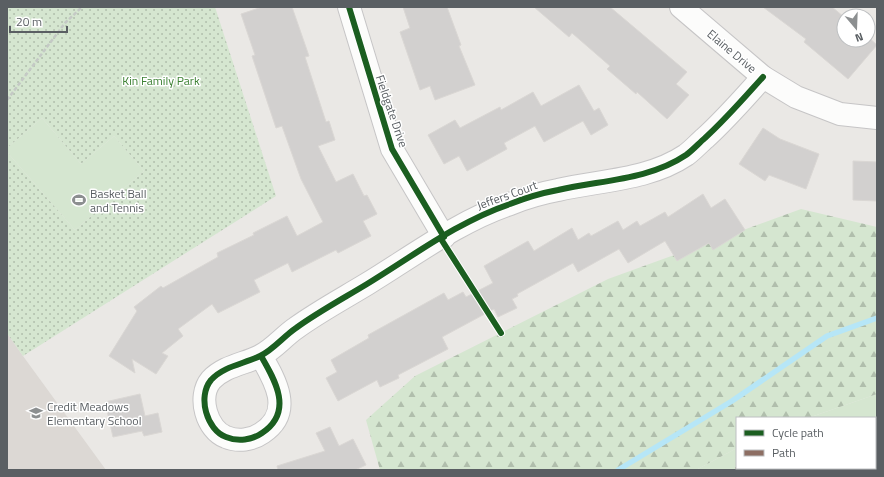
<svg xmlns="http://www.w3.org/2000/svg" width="884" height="477" font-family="'Titillium Web',sans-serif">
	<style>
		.education { fill: #dcd8d4 }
		.grass { fill: #d5e6d0 }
		.forest { fill: url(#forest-firs) }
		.park { fill: url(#park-dots) }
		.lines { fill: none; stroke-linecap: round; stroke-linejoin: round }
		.stream { stroke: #b6e6f7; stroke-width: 5.5 }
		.building { fill: #d2d0cf; stroke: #dad7d4 }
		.minor-casing { stroke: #c6c5c6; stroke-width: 24 }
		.path { stroke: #c4c9c5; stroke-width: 2.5; stroke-dasharray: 4 2; stroke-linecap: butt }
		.minor { stroke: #fcfcfb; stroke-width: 22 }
		.quiet { stroke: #8d6e63; stroke-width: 5; stroke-dasharray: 10 5; stroke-linecap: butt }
		.cycleway-casing { stroke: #fff; stroke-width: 8 }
		.cycleway { stroke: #1b5e20; stroke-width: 6 }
		.labels { text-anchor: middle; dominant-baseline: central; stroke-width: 3; stroke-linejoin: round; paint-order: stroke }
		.street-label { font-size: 12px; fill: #5a5f63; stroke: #fff }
		.park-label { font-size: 12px; fill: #3c8133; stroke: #fff }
		.poi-label { font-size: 12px; fill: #5a5f63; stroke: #fff; text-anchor: start }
	</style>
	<defs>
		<pattern id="forest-firs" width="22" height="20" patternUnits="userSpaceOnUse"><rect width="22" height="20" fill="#d5e6d0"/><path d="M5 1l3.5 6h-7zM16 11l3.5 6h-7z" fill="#b0beac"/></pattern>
		<pattern id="park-dots" width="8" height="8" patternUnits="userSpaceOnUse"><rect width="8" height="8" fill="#d5e6d0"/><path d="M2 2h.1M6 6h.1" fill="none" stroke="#b0beac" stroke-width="1.8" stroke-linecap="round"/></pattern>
	</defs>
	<rect width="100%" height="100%" fill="#eae8e5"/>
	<polygon class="education" points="7,333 23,356 106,470 7,470"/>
	<g class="grass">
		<polygon points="42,118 81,164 114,136 144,171 75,230 7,152 7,148"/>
		<polygon points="877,394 877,451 875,452 875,418 808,418"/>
		<polygon points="737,448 737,468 848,468 845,470 696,470"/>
	</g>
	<polygon class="forest" points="801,209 877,227 877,394 808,418 737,418 737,448 696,470 380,470 366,420 415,376 608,279"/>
	<polygon class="park" points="7,7 215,7 276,196 23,356 7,333 7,152 75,230 144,171 114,136 81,164 42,118 7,148"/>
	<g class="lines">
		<polyline class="stream" points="618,470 732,401 827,336 877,318"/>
	</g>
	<g class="building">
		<polygon points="262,7 292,7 309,56 305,57 326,122 329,121 335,140 318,146 336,182 353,174 364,196 367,195 377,214 363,221 371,236 338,253 336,250 292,272 288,263 254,280 260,292 218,313 212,304 178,329 183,336 162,353 168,356 156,374 132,359 135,373 109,356 137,311 134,307 161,286 163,288 218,257 217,253 254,235 253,233 287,216 297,236 323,222 301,179 282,126 276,128 252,56 255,55 241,14"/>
		<polygon points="403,7 447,7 461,45 459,46 475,85 435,100 430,86 420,90 400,32 410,28"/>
		<polygon points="534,7 610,7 687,72 676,84 689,95 667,119 637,92 636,94 607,69 610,66 572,33 569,37"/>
		<polygon points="763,7 832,7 844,17 844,40 868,40 868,37 877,45 848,79 804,42 806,39"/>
		<polygon points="579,85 594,111 599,108 608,125 591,135 583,121 544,142 535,126 504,143 507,149 467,171 459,156 444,164 428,135 455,120 460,128 500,107 501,110 533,92 541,106"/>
		<polygon points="763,128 780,139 819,154 806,189 769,175 765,181 739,164"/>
		<polygon points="853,161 877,162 877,201 853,200"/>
		<polygon points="703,194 711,208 725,199 745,230 713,250 709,243 677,261 665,241 628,263 619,249 578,272 573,263 517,294 518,296 512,299 517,308 498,317 494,309 442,337 448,349 398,375 399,378 380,387 377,380 338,401 326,378 337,372 331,360 369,338 368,335 444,293 448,300 463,292 466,297 493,283 484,266 528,241 534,251 572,228 578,240 589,233 591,236 618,221 623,230 637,221 640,226 665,212 668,217"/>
		<polygon points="140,394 145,416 158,413 162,432 144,436 142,431 113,437 105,402"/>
		<polygon points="330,427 339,446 353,439 366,465 355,470 278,470 277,466 325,451 316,433"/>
	</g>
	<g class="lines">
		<g class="minor-casing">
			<g id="minor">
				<polyline points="349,7 392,149 444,237"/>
				<polyline points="681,7 763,77 796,97 840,114 877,118"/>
				<path d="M261,356c14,24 33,56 1,77 -10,7 -24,9 -36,4 -19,-7 -29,-40 -15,-57 13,-14 33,-16 49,-24 13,-6 24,-20 36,-28 22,-16 48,-30 71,-44 46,-28 92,-63 143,-80 15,-6 32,-11 48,-14 43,-10 91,-10 128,-35 7,-5 13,-12 19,-17 21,-19 39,-40 58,-61"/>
			</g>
		</g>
		<polyline class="path" points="7,100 65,23 82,7"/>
		<use href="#minor" class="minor"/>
		<g class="quiet">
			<polyline points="875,439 877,439"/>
			<polyline points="736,470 743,468"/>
		</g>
		<g class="cycleway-casing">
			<g id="cycleway">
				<polyline points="349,7 392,149 444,237"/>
				<polyline points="441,239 501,333"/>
				<path d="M261,356c14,24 33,56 1,77 -10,7 -24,9 -36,4 -19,-7 -29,-40 -15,-57 13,-14 33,-16 49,-24 13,-6 24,-20 36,-28 22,-16 48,-30 71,-44 46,-28 92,-63 143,-80 15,-6 32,-11 48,-14 43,-10 91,-10 128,-35 7,-5 13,-12 19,-17 21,-19 39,-40 58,-61"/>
			</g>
		</g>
		<use href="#cycleway" class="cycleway"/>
	</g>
	<defs>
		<g id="stadium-bare" transform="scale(1.08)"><path d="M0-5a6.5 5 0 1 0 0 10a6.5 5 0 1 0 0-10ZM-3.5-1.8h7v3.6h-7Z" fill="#8c8f90" stroke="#fff" stroke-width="2.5" paint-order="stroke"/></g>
		<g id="school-bare" transform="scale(1.08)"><path d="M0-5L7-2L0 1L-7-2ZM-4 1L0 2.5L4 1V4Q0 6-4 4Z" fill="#8c8f90" stroke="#fff" stroke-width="2.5" paint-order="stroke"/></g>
	</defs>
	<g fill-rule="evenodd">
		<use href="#stadium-bare" x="79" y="200"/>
		<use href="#school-bare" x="36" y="413"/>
	</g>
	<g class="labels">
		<g class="street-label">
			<text transform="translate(732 51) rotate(40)">Elaine Drive</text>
			<text transform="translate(392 111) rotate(71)">Fieldgate Drive</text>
			<text transform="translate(507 195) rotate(-20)">Jeffers Court</text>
		</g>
		<g class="park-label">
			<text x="161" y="80">Kin Family Park</text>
		</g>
		<g class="poi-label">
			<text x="90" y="193">Basket Ball<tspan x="90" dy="14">and Tennis</tspan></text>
			<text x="47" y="406">Credit Meadows<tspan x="47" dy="14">Elementary School</tspan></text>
		</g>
	</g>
	<rect width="884" height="477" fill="none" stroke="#5a5f63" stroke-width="16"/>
	<rect x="736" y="417" width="140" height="52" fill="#ffffff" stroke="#bdbfc1"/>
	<rect x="744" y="430" width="20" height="6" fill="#1b5e20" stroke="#bdbfc1"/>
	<text x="772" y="437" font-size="12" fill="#5a5f63">Cycle path</text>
	<rect x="744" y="450" width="20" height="6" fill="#8d6e63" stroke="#bdbfc1"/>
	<text x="772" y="457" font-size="12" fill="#5a5f63">Path</text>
	<g transform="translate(856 28) rotate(161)"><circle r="19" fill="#ffffff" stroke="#bdbfc1"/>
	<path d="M0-3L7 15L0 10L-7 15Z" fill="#8c8f90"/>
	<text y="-6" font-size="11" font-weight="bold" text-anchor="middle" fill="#5a5f63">N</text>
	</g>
	<path d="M10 26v6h57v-6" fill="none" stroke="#5a5f63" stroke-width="2"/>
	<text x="16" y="26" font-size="12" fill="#5a5f63" stroke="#ffffff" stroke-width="3" paint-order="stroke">20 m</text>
</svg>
